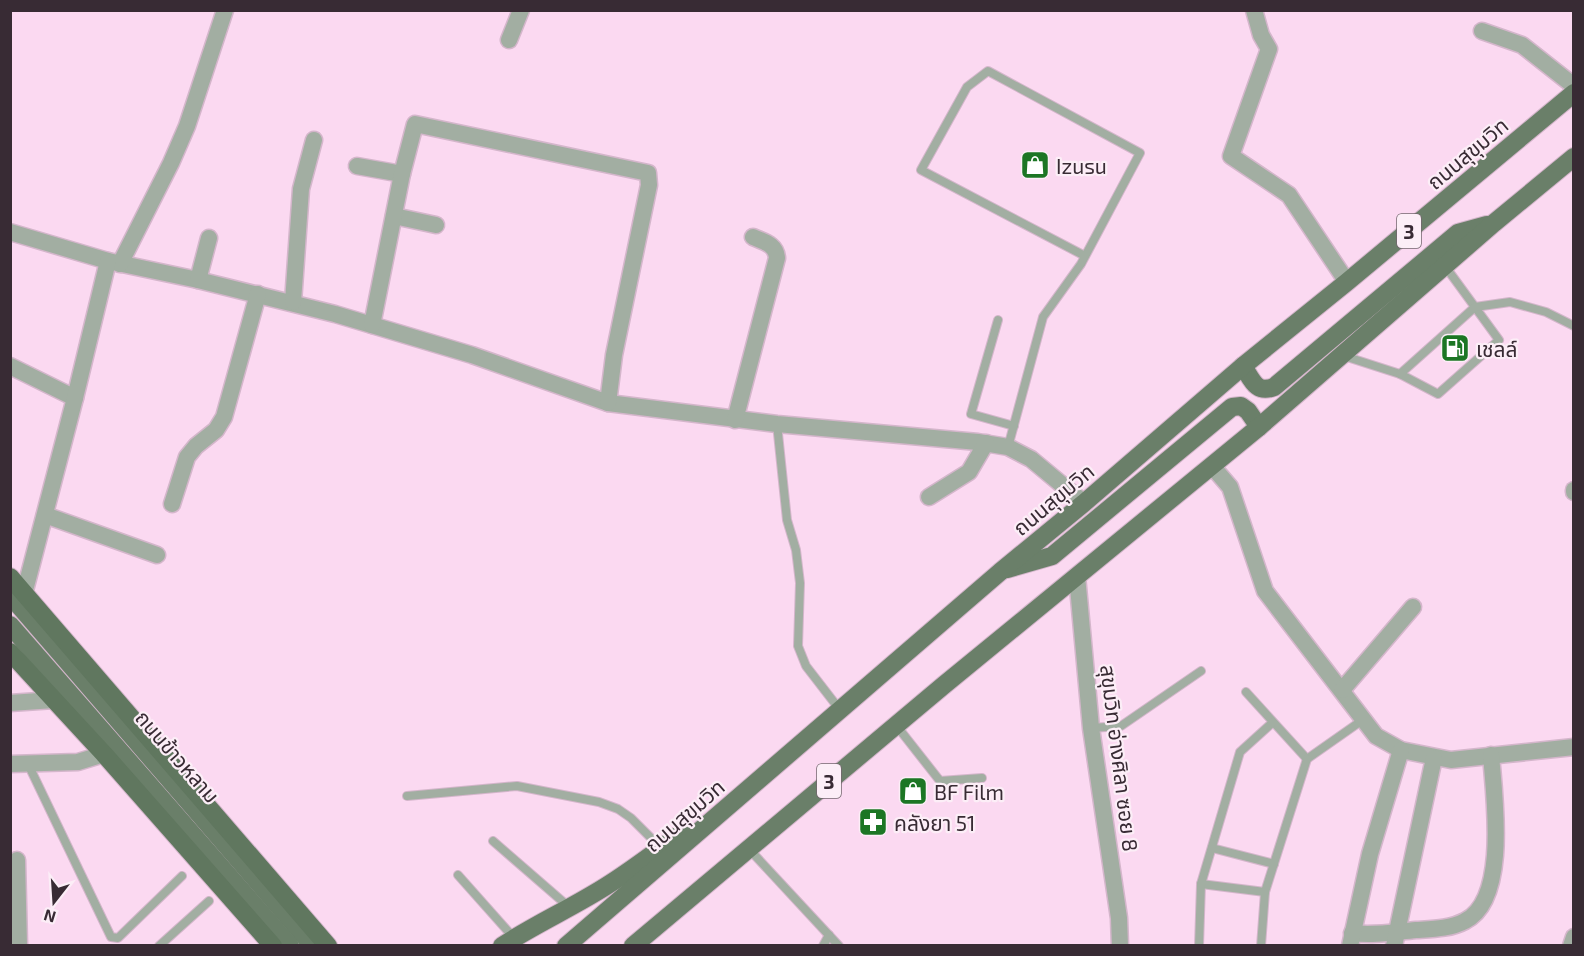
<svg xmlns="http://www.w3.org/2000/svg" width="1584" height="956" font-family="'Exo 2','Noto Sans Thai',sans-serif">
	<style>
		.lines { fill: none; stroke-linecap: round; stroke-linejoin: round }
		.service-casing { stroke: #d4b6cb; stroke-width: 10 }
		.minor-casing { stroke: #d4b6cb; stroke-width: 19 }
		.primary-casing { stroke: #d4b6cb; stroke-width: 20 }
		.trunk-casing { stroke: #d4b6cb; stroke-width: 20 }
		.service { stroke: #a2aea2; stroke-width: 8 }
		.minor { stroke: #a2aea2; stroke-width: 16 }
		.primary { stroke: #6a7f69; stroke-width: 18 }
		.trunk { stroke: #60775f; stroke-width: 18 }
		.labels { text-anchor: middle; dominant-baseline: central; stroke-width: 4.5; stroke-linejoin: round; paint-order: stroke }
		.shield { fill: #fceef7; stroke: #73666e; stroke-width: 1.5 }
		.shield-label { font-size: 20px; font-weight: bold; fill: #382b34 }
		.street-label { font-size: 21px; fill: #382b34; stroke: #fceef7 }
		.poi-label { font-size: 21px; fill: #382b34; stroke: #fceef7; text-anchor: start }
	</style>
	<rect width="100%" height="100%" fill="#fbd9f1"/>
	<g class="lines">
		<g class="service-casing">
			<g id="service">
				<polyline points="998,320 971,414 1014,426"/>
				<polyline points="1341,355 1400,374 1438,394 1499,340 1445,266"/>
				<polyline points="1400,374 1475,307 1510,302 1546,312 1574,326"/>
				<polyline points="777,424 787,520 796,550 800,583 798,646 806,666 840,710"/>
				<polyline points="1008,447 1043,317 1081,264 1140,153 988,71 967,87 921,170 1085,256"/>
				<polyline points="1246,692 1307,759 1364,719"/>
				<polyline points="896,725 940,781 982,778"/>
				<polyline points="1091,728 1121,726 1201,671"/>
				<polyline points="28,764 111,937 118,938 182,876"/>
				<polyline points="407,796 517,786 599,802 618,809 631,818 661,848"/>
				<polyline points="493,841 569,907"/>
				<polyline points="1212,848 1274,864"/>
				<polyline points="749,849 839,946"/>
				<polyline points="458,875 514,938"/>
				<polyline points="1201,884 1265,892"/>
				<polyline points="159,946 209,901"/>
				<polyline points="823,946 829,935"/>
				<polyline points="1199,946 1201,884 1240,752 1272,723"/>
				<polyline points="1261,946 1265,892 1307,759"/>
			</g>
		</g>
		<g class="minor-casing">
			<g id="minor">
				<polyline points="1254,10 1261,35 1269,49 1231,156 1289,195 1347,282"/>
				<polyline points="1482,31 1522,45 1574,86"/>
				<polyline points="509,40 521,10"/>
				<polyline points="357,166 402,174"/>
				<polyline points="394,216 436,225"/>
				<polyline points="10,232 108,261 198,280 335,314 472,355 608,403 777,424 978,442 1008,447 1031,459 1084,503"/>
				<polyline points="120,264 171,163 187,126 225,10"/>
				<polyline points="198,280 209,238"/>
				<polyline points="293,302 301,189 314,140"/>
				<polyline points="372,325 402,174 415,124 648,173 649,185 614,355 608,403"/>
				<polyline points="10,366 75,398"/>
				<path d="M735,420l42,-162c-1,-14 -13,-16 -24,-21"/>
				<polyline points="1212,466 1230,487 1265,591 1376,736 1401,750 1451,760 1574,747"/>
				<polyline points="1574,490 1574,492"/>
				<polyline points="929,497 969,472 986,443"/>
				<polyline points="172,504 187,457 196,446 216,430 224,417 258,294"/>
				<polyline points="45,515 157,555"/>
				<polyline points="1077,576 1091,728 1119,918 1120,946"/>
				<polyline points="24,594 75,398 108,261"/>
				<polyline points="1342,690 1413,607"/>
				<polyline points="10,703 54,700"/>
				<polyline points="10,764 78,762 104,754"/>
				<polyline points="17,860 19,946"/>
				<path d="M1352,933c22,3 42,-1 64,-3 17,-1 34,-1 49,-9 44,-22 29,-126 26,-166"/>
				<polyline points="1350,946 1370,854 1401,750"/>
				<polyline points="1394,946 1434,758"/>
				<polyline points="1571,946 1574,937"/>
			</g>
		</g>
		<g class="primary-casing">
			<g id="primary">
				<path d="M1243,366c9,14 13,28 31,21l184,-154 29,-8"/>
				<polyline points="1007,569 1052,556 1232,407 1241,406 1248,411 1259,427"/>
				<polyline points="10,595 313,946"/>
				<polyline points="10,625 290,946"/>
				<path d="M502,946c35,-23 74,-40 109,-63 25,-16 48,-34 72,-51"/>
				<polyline points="566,946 1000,572 1084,503 1243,366 1347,282 1574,93"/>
				<polyline points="633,946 944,685 1259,427 1494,223 1574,157"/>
			</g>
		</g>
		<g class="trunk-casing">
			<g id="trunk">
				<polyline points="10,577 328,946"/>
				<polyline points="10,652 104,754 273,946"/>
			</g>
		</g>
		<use href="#service" class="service"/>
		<use href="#minor" class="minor"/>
		<use href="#primary" class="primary"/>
		<use href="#trunk" class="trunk"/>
	</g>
	<defs>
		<g id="shop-square" transform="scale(1.5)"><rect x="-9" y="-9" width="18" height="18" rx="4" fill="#1c7624" stroke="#fceef7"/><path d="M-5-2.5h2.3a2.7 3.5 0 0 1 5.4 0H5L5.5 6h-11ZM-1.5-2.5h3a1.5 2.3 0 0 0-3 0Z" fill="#fff"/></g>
		<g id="fuel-square" transform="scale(1.5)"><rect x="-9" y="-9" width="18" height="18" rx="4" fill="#1c7624" stroke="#fceef7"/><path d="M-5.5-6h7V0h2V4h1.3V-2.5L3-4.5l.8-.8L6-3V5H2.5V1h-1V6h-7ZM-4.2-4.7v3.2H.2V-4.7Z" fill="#fff"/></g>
		<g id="pharmacy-square" transform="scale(1.5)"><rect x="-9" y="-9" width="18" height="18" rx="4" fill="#1c7624" stroke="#fceef7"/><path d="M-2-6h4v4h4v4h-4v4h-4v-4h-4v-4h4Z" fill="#fff"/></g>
	</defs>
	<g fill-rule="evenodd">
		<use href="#shop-square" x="1035" y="165"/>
		<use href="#fuel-square" x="1455" y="348"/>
		<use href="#shop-square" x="913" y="791"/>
		<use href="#pharmacy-square" x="873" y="822"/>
	</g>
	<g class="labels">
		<g class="shield">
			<rect x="1397" y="214" width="24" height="34" rx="4.5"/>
			<rect x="817" y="764" width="24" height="34" rx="4.5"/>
		</g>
		<g class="shield-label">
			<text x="1409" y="231">3</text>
			<text x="829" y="781">3</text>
		</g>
		<g class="street-label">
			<text transform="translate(1467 153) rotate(-40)">ถนนสุขุมวิท</text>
			<text transform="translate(1053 499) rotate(-40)">ถนนสุขุมวิท</text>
			<text transform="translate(178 756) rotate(49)">ถนนข้าวหลาม</text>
			<text transform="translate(1120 758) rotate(83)">สุขุมวิท อ่างศิลา ซอย 8</text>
			<text transform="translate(684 815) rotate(-41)">ถนนสุขุมวิท</text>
		</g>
		<g class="poi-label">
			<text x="1056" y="165">Izusu</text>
			<text x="1476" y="348">เชลล์</text>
			<text x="934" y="791">BF Film</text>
			<text x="894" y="822">คลังยา 51</text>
		</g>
	</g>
	<rect width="1584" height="956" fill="none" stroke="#382b34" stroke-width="24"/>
	<g transform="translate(54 902) rotate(197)" stroke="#fceef7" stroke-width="4.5" paint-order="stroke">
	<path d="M0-4.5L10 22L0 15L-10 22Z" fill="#382b34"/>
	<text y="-9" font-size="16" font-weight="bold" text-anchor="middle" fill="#382b34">N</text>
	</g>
</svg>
